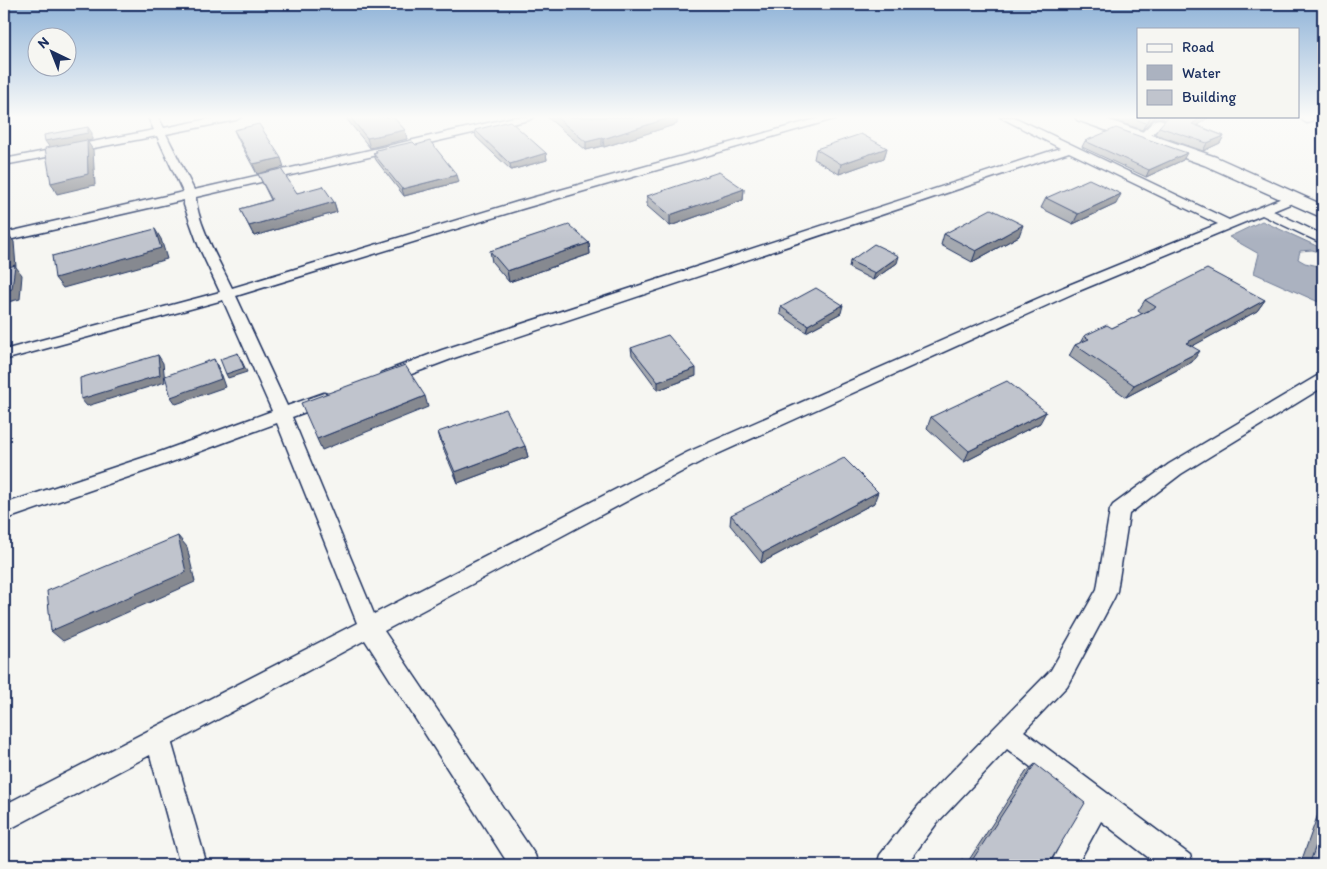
<svg xmlns="http://www.w3.org/2000/svg" width="1327" height="869" font-family="Itim,sans-serif">
	<style>
		.water { fill: #abb2c0; stroke: #717e99 }
		.lines { fill: none; stroke-linecap: round; stroke-linejoin: round }
		.minor-casing { stroke: #1b2f5e; stroke-width: 3 }
		.primary-casing { stroke: #1b2f5e; stroke-width: 3 }
		.minor { fill: #f6f6f2; fill-rule: evenodd }
		.primary { fill: #f6f6f2; fill-rule: evenodd }
		.wall { fill: #a5a9b0; stroke: #1b2f5e }
		.shaded-wall { fill: #868990; stroke: #1b2f5e }
		.building { fill: #c0c4cd; stroke: #1b2f5e }
	</style>
	<rect width="100%" height="100%" fill="#f6f6f2"/>
	<filter id="ink" filterUnits="userSpaceOnUse"><feTurbulence type="fractalNoise" baseFrequency=".02" numOctaves="2"/><feDisplacementMap in="SourceGraphic" scale="10" xChannelSelector="R" yChannelSelector="G"/><feConvolveMatrix kernelMatrix="1 2 1 2 8 2 1 2 1" color-interpolation-filters="sRGB"/></filter>
	<g filter="url(#ink)">
		<polygon class="water" points="1262,221 1323,249 1323,253 1312,250 1300,251 1298,259 1305,263 1323,267 1323,304 1254,273 1259,254 1229,237"/>
		<g class="lines">
			<g class="minor-casing">
				<g id="minor">
					<path d="M148,117h10l6,11 54,-11h23l-5,3 -70,14 28,56 320,-73h20l-5,3 -333,77c0,24 25,68 36,91l285,-86 306,-85h18l-316,91 -289,88 51,110 37,-13 6,2 2,4 -2,4 -38,14 82,197 314,-162 376,-165 154,-63 -149,-72 -615,206 -61,23 -6,1 -6,-1 -2,-4 2,-4 61,-23 618,-202 -60,-31h14l215,103 60,-25h8l2,3 -2,3 -24,10 50,24v9l-61,-29 -188,78 -374,169 -316,169 151,224 3,10h-29l-144,-225 -193,104 35,121h-27l-30,-110 -146,77v-27l353,-182 -80,-200 -108,40 -165,57v-16l153,-51 115,-42 -49,-111 -219,60v-10l216,-58 -21,-45 -15,-42v-5l-180,41v-8l179,-41 -26,-56 -153,29v-6l150,-29z"/>
					<polygon points="1304,117 1314,117 1311,122 1307,123 1302,120"/>
					<polygon points="1159,119 1163,120 1164,122 1163,124 1146,140 1138,140 1137,138 1138,136 1155,120"/>
					<polygon points="1323,375 1323,387 1181,474 1129,514 1117,591 1114,598 1067,686 1024,731 1190,855 1193,865 1158,865 1101,821 1077,865 1050,865 1081,805 1007,749 937,823 906,865 877,865 880,855 919,805 1051,670 1097,589 1110,510 1113,505 1169,464 1317,376"/>
				</g>
			</g>
			<g class="primary-casing">
				<polygon id="primary" points="1075,117 1100,117 1216,157 1323,205 1323,218 1204,165 1077,120"/>
			</g>
			<use href="#minor" class="minor"/>
			<use href="#primary" class="primary"/>
		</g>
		<g class="wall">
			<polygon points="345,117 393,117 405,130 407,139 370,148"/>
			<polygon points="547,117 677,117 677,124 604,147 602,146 586,150"/>
			<polygon points="1106,117 1209,117 1197,125 1224,136 1220,143 1203,151 1155,134 1159,127 1165,121 1163,118 1155,118 1142,130"/>
			<polygon points="234,130 284,167 257,174 238,139"/>
			<polygon points="475,130 546,153 547,160 511,170 476,137"/>
			<polygon points="1085,141 1183,160 1146,177 1082,147"/>
			<polygon points="416,145 459,182 404,196 376,160 373,153 376,152 376,150"/>
			<polygon points="887,148 884,158 839,174 814,159 816,149"/>
			<polygon points="258,174 297,193 334,202 337,212 254,236 240,209 271,200"/>
			<polygon points="744,189 743,200 670,226 647,206 647,196"/>
			<polygon points="1046,198 1116,204 1073,224 1041,208"/>
			<polygon points="944,234 1019,236 972,262 941,245"/>
			<polygon points="589,243 590,254 509,282 492,262 490,251"/>
			<polygon points="850,261 897,263 873,280 849,268"/>
			<polygon points="1145,300 1265,300 1257,311 1192,346 1192,362 1126,397 1069,356 1075,345 1080,343 1084,336 1112,328 1142,314 1138,311"/>
			<polygon points="781,307 841,313 806,332 780,314"/>
			<polygon points="631,348 696,376 658,390 632,355"/>
			<polygon points="931,417 1040,423 964,462 927,428"/>
			<polygon points="438,432 525,446 528,457 458,483 441,443"/>
			<polygon points="874,503 761,563 730,525 731,515"/>
			<polygon points="1035,764 1048,865 955,865 962,859 967,863 1026,772"/>
			<polygon points="1323,800 1323,865 1300,865"/>
		</g>
		<g class="shaded-wall">
			<polygon points="672,117 677,117 677,124 604,147 603,139"/>
			<polygon points="1151,117 1155,117 1142,130 1146,123"/>
			<polygon points="1202,117 1209,117 1189,131 1192,124"/>
			<polygon points="88,127 92,133 92,140 87,141 93,150 95,185 57,194 51,183 50,148 45,141"/>
			<polygon points="405,130 407,139 370,148 367,138"/>
			<polygon points="1224,136 1220,143 1203,151 1207,143"/>
			<polygon points="602,138 602,146 586,150 586,142"/>
			<polygon points="887,148 884,158 839,174 841,164"/>
			<polygon points="546,153 547,160 511,170 510,164"/>
			<polygon points="1187,153 1183,160 1146,177 1149,170"/>
			<polygon points="281,158 284,167 257,174 253,164"/>
			<polygon points="457,175 459,182 404,196 402,189"/>
			<polygon points="744,189 743,200 670,226 670,215"/>
			<polygon points="1121,194 1116,204 1073,224 1078,214"/>
			<polygon points="334,202 337,212 254,236 249,226"/>
			<polygon points="1023,225 1019,236 972,262 976,251"/>
			<polygon points="155,229 161,239 167,259 63,288 55,278"/>
			<polygon points="7,232 14,242 16,267 22,275 20,299 4,303 4,291 9,267"/>
			<polygon points="589,243 590,254 509,282 507,271"/>
			<polygon points="899,256 897,263 873,280 875,273"/>
			<polygon points="1265,300 1257,311 1178,354 1186,343"/>
			<polygon points="843,305 841,313 806,332 808,325"/>
			<polygon points="1200,351 1192,362 1126,397 1134,385"/>
			<polygon points="238,353 247,372 228,378 226,374"/>
			<polygon points="158,355 163,363 165,382 87,406 81,399"/>
			<polygon points="214,359 218,367 225,387 176,404 171,397"/>
			<polygon points="696,368 696,376 658,390 658,382"/>
			<polygon points="425,396 428,407 322,450 317,439"/>
			<polygon points="1046,412 1040,423 964,462 969,451"/>
			<polygon points="525,446 528,457 458,483 455,472"/>
			<polygon points="878,492 874,503 761,563 763,553"/>
			<polygon points="178,536 187,547 195,582 63,641 51,631"/>
		</g>
		<g class="building">
			<polygon points="350,117 393,117 405,130 367,138"/>
			<polygon points="556,117 672,117 603,139 602,138 586,142"/>
			<polygon points="1130,117 1151,117 1146,123"/>
			<polygon points="1168,117 1202,117 1192,124 1224,136 1207,143 1159,127"/>
			<polygon points="510,121 546,153 510,164 475,130"/>
			<polygon points="259,124 281,158 253,164 234,130"/>
			<polygon points="88,127 88,133 45,141 44,135"/>
			<polygon points="1116,128 1187,153 1149,170 1085,141"/>
			<polygon points="861,134 887,148 841,164 816,149"/>
			<polygon points="87,140 88,174 51,183 45,148"/>
			<polygon points="430,141 457,175 402,189 373,153 377,152 376,150 413,142 416,145"/>
			<polygon points="281,169 297,193 323,186 334,202 249,226 240,209 272,200 258,174"/>
			<polygon points="719,172 744,189 670,215 647,196"/>
			<polygon points="1089,179 1121,194 1078,214 1046,198"/>
			<polygon points="991,209 1023,225 976,251 944,234"/>
			<polygon points="569,225 589,243 507,271 490,251"/>
			<polygon points="155,229 161,248 55,278 52,256"/>
			<polygon points="7,232 9,267 15,265 12,289 4,291 4,233"/>
			<polygon points="874,244 899,256 875,273 850,261"/>
			<polygon points="1207,269 1265,300 1186,343 1200,351 1134,385 1075,345 1089,339 1084,336 1107,325 1112,328 1156,307 1145,300"/>
			<polygon points="816,288 843,305 808,325 781,307"/>
			<polygon points="668,335 696,368 658,382 631,348"/>
			<polygon points="238,353 244,368 226,374 220,359"/>
			<polygon points="158,355 160,375 81,399 80,378"/>
			<polygon points="214,359 221,379 171,397 165,376"/>
			<polygon points="405,365 425,396 317,439 301,403"/>
			<polygon points="1007,381 1046,412 969,451 931,417"/>
			<polygon points="506,409 525,446 455,472 438,432"/>
			<polygon points="844,458 878,492 763,553 731,515"/>
			<polygon points="178,536 186,572 51,631 47,591"/>
			<polygon points="1035,764 1085,803 1048,865 958,865 962,859 969,865"/>
			<polygon points="1323,826 1323,865 1309,865"/>
			<polygon points="1146,862 1150,865 1144,865"/>
		</g>
	</g>
	<linearGradient id="sky" x2="0" y2="1"><stop stop-color="#8fb3d8"/><stop offset="0.49" stop-color="#fbfbf9"/><stop offset="1" stop-color="#fbfbf9" stop-opacity="0"/></linearGradient>
	<rect width="1327" height="239" fill="url(#sky)"/>
	<rect width="1327" height="869" fill="none" stroke="#f6f6f2" stroke-width="20"/>
	<rect x="10" y="10" width="1307" height="849" fill="none" stroke="#1b2f5e" stroke-width="2" filter="url(#ink)"/>
	<rect x="1137" y="28" width="162" height="90" fill="#f6f6f2" stroke="#9ea6b7"/>
	<rect x="1147" y="44" width="25" height="8" fill="#f6f6f2" stroke="#9ea6b7"/>
	<text x="1182" y="52" font-size="15" fill="#1b2f5e">Road</text>
	<rect x="1147" y="65" width="25" height="15" fill="#abb2c0" stroke="#9ea6b7"/>
	<text x="1182" y="78" font-size="15" fill="#1b2f5e">Water</text>
	<rect x="1147" y="90" width="25" height="15" fill="#c0c4cd" stroke="#9ea6b7"/>
	<text x="1182" y="102" font-size="15" fill="#1b2f5e">Building</text>
	<g transform="translate(52 52) rotate(317)"><circle r="24" fill="#f6f6f2" stroke="#9ea6b7"/>
	<path d="M0-4L9 19L0 12L-9 19Z" fill="#1b2f5e"/>
	<text y="-8" font-size="14" font-weight="bold" text-anchor="middle" fill="#1b2f5e">N</text>
	</g>
</svg>
